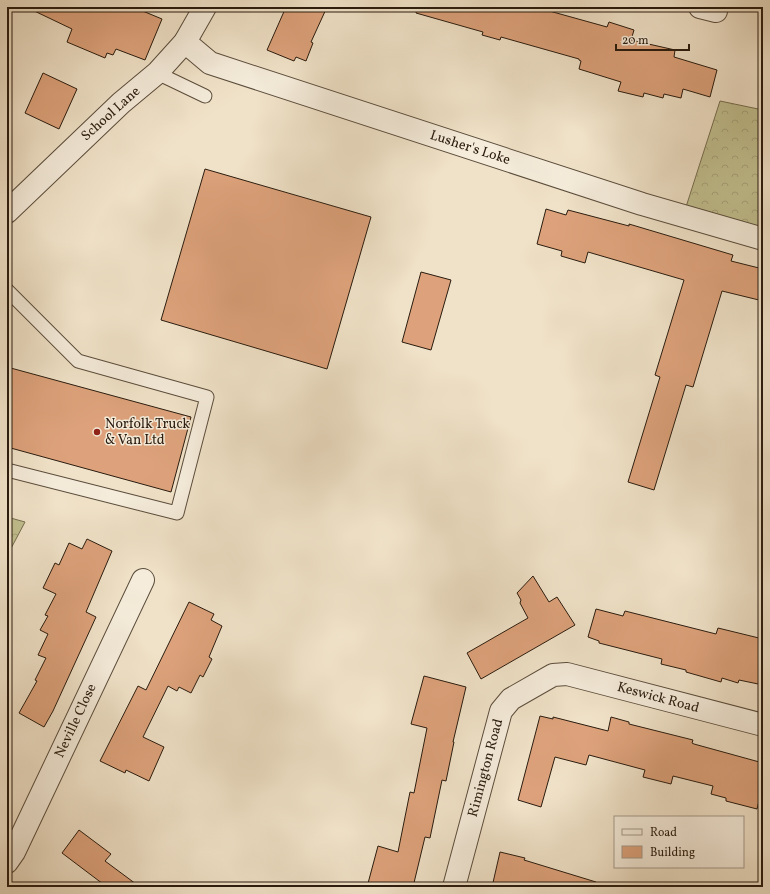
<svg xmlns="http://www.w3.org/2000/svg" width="770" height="894" font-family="Vollkorn,serif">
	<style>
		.forest { fill: url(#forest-crowns); stroke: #766e4f }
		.building { fill: #dda27b; stroke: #291b0e }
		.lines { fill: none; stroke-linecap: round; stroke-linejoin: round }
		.service-casing { stroke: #5b4d3c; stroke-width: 15 }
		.minor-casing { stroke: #5b4d3c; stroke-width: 24 }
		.service { stroke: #f5ecdb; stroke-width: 13 }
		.minor { stroke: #f5ecdb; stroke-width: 22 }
		.poi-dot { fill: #8f2418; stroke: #f5ecdb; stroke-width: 1.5 }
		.labels { text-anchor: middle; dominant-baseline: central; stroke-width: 3; stroke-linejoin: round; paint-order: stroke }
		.street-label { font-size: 14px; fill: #291b0e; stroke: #f5ecdb }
		.poi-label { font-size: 14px; fill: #291b0e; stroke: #f5ecdb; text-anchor: start }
	</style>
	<defs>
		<pattern id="forest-crowns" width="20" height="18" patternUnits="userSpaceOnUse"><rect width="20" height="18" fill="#c2c090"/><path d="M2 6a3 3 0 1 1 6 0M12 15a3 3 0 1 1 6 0" fill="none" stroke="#a7a47b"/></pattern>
	</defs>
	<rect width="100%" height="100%" fill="#f0e2c8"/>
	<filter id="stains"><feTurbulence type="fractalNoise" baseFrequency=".005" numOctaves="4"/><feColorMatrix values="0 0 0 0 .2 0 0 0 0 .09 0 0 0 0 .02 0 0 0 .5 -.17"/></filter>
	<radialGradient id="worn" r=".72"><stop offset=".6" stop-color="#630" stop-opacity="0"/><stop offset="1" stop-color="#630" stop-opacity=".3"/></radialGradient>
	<g class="forest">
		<polygon points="720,101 763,110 763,233 685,210"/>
		<polygon points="7,517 25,522 7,556"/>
	</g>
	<g class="building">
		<polygon points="26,7 133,7 162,19 145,60 116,49 113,55 107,53 105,58 67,42 72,29"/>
		<polygon points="286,7 327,7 311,42 313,43 306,61 296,57 294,61 267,50"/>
		<polygon points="417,7 535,7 607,27 609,22 634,30 631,40 675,50 674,57 717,70 710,97 683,89 681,98 664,94 663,98 644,93 643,97 618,91 621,82 579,69 581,61 579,60 579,59 501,37 500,40 482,35 483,32 416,13"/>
		<polygon points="43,73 77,89 59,129 25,113"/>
		<polygon points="205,169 371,217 327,369 161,320"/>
		<polygon points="546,209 566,215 568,210 629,226 629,224 733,255 731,261 763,269 763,301 722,291 693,387 686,385 654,490 628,482 660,377 655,375 684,280 588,252 585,263 561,256 562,251 537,244"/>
		<polygon points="421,272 451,280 431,350 402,342"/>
		<polygon points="7,367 191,417 171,492 7,447"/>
		<polygon points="87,539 112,551 86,612 96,617 53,711 44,727 19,713 37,681 35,680 46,658 38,655 48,634 40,630 48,616 45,615 56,594 43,588 55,563 59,565 69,543 82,549"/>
		<polygon points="533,576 549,602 557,597 575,625 481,679 467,653 528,618 520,603 521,600 517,593"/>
		<polygon points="189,602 214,614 211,620 222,626 209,657 212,659 203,677 200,675 191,693 179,687 177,691 168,686 143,737 164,747 149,781 126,770 125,773 100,761 138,686 146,690"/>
		<polygon points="596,609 623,616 625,611 716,634 718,628 763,639 763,685 739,680 738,683 722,678 721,682 686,672 686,670 661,664 662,659 599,643 599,641 588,637"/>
		<polygon points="424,676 466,687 453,742 454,742 446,781 442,780 430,838 425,837 413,887 367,887 378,846 398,852 410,792 414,793 427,728 411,724"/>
		<polygon points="540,716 553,719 553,717 608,731 611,717 629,722 629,724 693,740 692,743 694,744 763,763 763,784 757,809 726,801 726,798 711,794 713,786 673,776 671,784 643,777 645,770 589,755 586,765 555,757 541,807 518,800"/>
		<polygon points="79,830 111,854 105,861 140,887 107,887 62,853"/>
		<polygon points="500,852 525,858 524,860 596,882 596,887 492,887"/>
	</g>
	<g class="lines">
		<g class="service-casing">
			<g id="service">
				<polyline points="157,73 205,96"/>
				<polyline points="7,290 78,361 207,397 177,513 7,470"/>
			</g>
		</g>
		<g class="minor-casing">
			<g id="minor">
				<polyline points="700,7 716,11"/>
				<polyline points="185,42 210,63 642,204 763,239"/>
				<polyline points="7,212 121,103 157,73 185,42 205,7"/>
				<polyline points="7,862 14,852 143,580"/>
				<polyline points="454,887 501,711 511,699 553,675 567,674 763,725"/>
			</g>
		</g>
		<use href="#service" class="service"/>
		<use href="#minor" class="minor"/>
	</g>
	<circle class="poi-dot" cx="97" cy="432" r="4"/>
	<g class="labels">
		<g class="street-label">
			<text transform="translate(111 114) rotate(-42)">School Lane</text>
			<text transform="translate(470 148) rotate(18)">Lusher's Loke</text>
			<text transform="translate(658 698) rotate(15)">Keswick Road</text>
			<text transform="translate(76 721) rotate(-65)">Neville Close</text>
			<text transform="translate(486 768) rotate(-75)">Rimington Road</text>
		</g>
		<g class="poi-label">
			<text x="105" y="424">Norfolk Truck<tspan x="105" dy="16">&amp; Van Ltd</tspan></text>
		</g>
	</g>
	<rect width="770" height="894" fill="none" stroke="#f0e2c8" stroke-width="24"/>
	<rect x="8" y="8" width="754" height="878" fill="none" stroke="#291b0e" stroke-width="2"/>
	<rect x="12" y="12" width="746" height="870" fill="none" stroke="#291b0e"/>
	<rect x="614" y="816" width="130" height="52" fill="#f5ecdb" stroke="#a39889"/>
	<rect x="622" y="829" width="20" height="6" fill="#f5ecdb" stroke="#a39889"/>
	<text x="650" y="836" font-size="12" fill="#291b0e">Road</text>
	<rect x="622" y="846" width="20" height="12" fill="#dda27b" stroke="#a39889"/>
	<text x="650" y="856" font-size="12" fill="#291b0e">Building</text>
	<path d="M616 44v6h73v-6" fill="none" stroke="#291b0e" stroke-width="2"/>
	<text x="622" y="44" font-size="12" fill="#291b0e" stroke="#f5ecdb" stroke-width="3" paint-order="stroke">20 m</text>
	<rect width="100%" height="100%" filter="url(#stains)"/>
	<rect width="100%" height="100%" fill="url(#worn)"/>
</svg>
